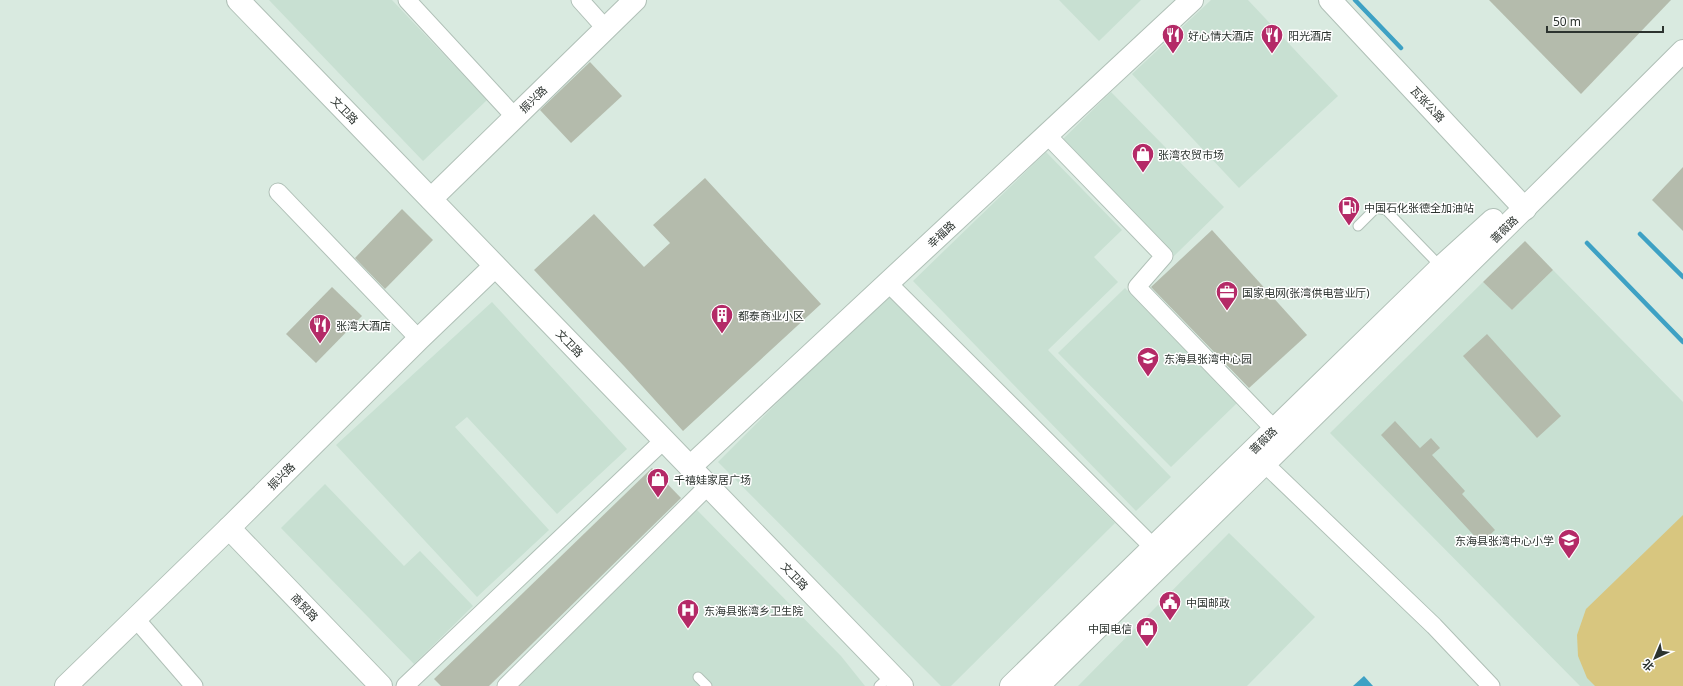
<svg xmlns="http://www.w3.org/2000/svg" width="1683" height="686" font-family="'Noto Sans','Noto Sans SC',sans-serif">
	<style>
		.built { fill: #c8e0d2 }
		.green { fill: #d8c67f }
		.water { fill: #3ea1c4 }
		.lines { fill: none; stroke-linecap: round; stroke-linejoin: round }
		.stream { stroke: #3ea1c4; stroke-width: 4.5 }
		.building { fill: #b4bbac }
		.service-casing { stroke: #b0c0b7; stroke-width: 11 }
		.minor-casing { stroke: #b0c0b7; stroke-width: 19 }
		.tertiary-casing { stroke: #b0c0b7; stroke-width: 24 }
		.secondary-casing { stroke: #b0c0b7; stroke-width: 24 }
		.service { stroke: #fff; stroke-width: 9 }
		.minor { stroke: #fff; stroke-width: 17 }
		.tertiary { stroke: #fff; stroke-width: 22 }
		.secondary { stroke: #fff; stroke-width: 22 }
		.labels { text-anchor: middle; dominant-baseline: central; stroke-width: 3; stroke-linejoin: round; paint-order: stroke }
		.poi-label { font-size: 11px; fill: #2c332f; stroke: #fff; text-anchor: start }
		.street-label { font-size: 11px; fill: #2c332f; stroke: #fff }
	</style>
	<rect width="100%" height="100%" fill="#d9eae0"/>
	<g class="built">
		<polygon points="269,0 392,0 487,100 423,161"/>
		<polygon points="1059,0 1141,0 1099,41"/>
		<polygon points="1211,0 1248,0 1338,96 1239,188 1132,74"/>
		<polygon points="1111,92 1224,207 1174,256 1061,141"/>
		<polygon points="1046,152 1122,230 1094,257 1118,282 1048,350 1171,477 1136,511 913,281"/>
		<polygon points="1553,270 1683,402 1683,686 1580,686 1330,433 1483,282 1512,310"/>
		<polygon points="1125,288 1237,403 1171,467 1058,353"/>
		<polygon points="886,294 1115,523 951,686 941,686 718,462"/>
		<polygon points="492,302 627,449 557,514 467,417 455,427 549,530 477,597 336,445"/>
		<polygon points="325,484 404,566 420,551 473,606 414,664 281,528"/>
		<polygon points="694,507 841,656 865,686 513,686"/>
		<polygon points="1229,533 1315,617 1247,686 1078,686"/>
	</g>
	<polygon class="green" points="1683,515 1683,686 1595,686 1587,678 1578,656 1577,635 1586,609"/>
	<polygon class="water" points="1364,676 1373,686 1353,686"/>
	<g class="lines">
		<g class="stream">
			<polyline points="1355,0 1401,48"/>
			<polyline points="1640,234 1683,277"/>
			<polyline points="1587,243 1683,342"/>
		</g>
	</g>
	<g class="building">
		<polygon points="1489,0 1671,0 1581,94"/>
		<polygon points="590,62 622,96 571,143 540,110"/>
		<polygon points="1683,167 1683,231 1652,200"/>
		<polygon points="705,178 821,304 683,431 624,366 534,270 594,214 644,267 670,243 653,225"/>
		<polygon points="402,209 433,240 385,289 355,258"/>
		<polygon points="1212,230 1307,335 1249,388 1151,287"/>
		<polygon points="1525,241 1553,270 1512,310 1483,282"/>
		<polygon points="332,287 362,316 316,363 286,334"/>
		<polygon points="1487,334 1561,416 1537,438 1463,356"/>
		<polygon points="1395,421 1420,448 1431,438 1440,448 1432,455 1465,491 1462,494 1495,530 1481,543 1381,435"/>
		<polygon points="652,468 681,498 489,686 441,686 434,679"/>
	</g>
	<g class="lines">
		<g class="service-casing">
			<g id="service">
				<polyline points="1358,226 1376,208 1386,210 1441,267"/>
				<polyline points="698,677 707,686"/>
				<polyline points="879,686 891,675"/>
			</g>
		</g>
		<g class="minor-casing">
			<g id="minor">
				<polyline points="407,0 515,117"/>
				<polyline points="580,0 606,29"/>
				<polyline points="1047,135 1164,256 1137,287 1274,429"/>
				<polyline points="278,192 419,339"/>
				<polyline points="888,283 1153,547"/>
				<polyline points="1264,463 1434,626 1491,686"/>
				<polyline points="135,618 194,686"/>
				<polyline points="405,686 664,440"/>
				<polyline points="506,686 708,486"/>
			</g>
		</g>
		<g class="tertiary-casing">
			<g id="tertiary">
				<polyline points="238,0 902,686"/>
				<polyline points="431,199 635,0"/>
				<polyline points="690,467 1192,0"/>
				<polyline points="229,528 381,686"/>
				<polyline points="66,686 229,528 419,339 495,266"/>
			</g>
		</g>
		<g class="secondary-casing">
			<g id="secondary">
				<polyline points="1330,0 1525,209"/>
				<polyline points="1011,686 1441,267 1493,220"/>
				<path d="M1038,686c215,-212 432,-422 645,-635"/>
			</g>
		</g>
		<use href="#service" class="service"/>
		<use href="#minor" class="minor"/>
		<use href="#tertiary" class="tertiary"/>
		<use href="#secondary" class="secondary"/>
	</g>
	<defs>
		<g id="restaurant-pin" transform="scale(1.15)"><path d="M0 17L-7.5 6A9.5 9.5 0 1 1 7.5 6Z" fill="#b42a67" stroke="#fff"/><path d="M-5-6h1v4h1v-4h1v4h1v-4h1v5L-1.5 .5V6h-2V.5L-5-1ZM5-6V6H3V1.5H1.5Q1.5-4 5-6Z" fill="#fff"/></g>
		<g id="shop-pin" transform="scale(1.15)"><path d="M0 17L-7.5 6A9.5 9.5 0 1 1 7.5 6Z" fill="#b42a67" stroke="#fff"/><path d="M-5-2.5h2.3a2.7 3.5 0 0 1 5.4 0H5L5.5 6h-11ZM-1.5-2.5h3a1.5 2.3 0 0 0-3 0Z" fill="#fff"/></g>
		<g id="fuel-pin" transform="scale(1.15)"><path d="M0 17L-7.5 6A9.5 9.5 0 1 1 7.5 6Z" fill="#b42a67" stroke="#fff"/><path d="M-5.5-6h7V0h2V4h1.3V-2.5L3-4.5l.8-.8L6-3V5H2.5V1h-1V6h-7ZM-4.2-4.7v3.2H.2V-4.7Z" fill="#fff"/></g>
		<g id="office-pin" transform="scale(1.15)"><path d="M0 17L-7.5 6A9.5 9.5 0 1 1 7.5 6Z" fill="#b42a67" stroke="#fff"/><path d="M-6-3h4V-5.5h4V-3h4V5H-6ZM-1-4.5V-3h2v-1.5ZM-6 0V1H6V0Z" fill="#fff"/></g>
		<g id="building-pin" transform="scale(1.15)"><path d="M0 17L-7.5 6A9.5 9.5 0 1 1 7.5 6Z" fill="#b42a67" stroke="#fff"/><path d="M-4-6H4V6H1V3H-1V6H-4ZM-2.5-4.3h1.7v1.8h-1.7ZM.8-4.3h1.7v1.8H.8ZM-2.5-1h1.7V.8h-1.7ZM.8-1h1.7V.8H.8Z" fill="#fff"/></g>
		<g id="school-pin" transform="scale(1.15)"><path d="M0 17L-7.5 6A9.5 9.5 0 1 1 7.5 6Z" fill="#b42a67" stroke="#fff"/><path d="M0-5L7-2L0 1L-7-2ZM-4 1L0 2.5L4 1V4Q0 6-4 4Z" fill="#fff"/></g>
		<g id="civic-pin" transform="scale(1.15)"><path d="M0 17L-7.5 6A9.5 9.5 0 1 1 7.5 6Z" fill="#b42a67" stroke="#fff"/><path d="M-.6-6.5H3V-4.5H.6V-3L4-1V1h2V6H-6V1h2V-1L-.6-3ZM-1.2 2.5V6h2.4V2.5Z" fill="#fff"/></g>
		<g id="hospital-pin" transform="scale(1.15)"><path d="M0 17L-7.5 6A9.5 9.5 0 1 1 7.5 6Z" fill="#b42a67" stroke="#fff"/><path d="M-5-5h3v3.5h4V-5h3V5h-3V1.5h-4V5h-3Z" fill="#fff"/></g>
	</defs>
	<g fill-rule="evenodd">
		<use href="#restaurant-pin" x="1173" y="35"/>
		<use href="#restaurant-pin" x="1272" y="35"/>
		<use href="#shop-pin" x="1143" y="154"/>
		<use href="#fuel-pin" x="1349" y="207"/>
		<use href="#office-pin" x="1227" y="292"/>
		<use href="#building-pin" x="722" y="315"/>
		<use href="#restaurant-pin" x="320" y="325"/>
		<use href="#school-pin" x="1148" y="358"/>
		<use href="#shop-pin" x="658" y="479"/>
		<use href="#school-pin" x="1569" y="540"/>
		<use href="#civic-pin" x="1170" y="602"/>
		<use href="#hospital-pin" x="688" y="610"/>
		<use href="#shop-pin" x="1147" y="628"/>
	</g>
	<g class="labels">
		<g class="poi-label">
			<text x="1188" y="35">好心情大酒店</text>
			<text x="1288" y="35">阳光酒店</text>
			<text x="1158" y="154">张湾农贸市场</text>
			<text x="1364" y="207">中国石化张德全加油站</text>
			<text x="1242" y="292">国家电网(张湾供电营业厅)</text>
			<text x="738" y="315">都泰商业小区</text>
			<text x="336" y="325">张湾大酒店</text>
			<text x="1164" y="358">东海县张湾中心园</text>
			<text x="674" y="479">千禧娃家居广场</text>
			<text x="1554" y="540" text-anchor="end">东海县张湾中心小学</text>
			<text x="1186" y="602">中国邮政</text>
			<text x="704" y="610">东海县张湾乡卫生院</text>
			<text x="1132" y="628" text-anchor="end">中国电信</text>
		</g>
		<g class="street-label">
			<text transform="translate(533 99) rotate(-44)">振兴路</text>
			<text transform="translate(1428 104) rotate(47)">瓦张公路</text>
			<text transform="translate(345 110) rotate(46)">文卫路</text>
			<text transform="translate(1504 229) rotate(-44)">蔷薇路</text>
			<text transform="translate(941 234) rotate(-43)">幸福路</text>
			<text transform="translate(570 343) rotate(46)">文卫路</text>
			<text transform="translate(1263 440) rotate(-44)">蔷薇路</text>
			<text transform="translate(281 476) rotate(-45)">振兴路</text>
			<text transform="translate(795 576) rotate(46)">文卫路</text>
			<text transform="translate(305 607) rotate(46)">商贸路</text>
		</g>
	</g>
	<g transform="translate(1655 658) rotate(224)" stroke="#ffffff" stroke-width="3" paint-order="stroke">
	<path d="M0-3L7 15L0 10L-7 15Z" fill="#2c332f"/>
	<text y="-6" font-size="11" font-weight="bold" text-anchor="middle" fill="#2c332f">北</text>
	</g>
	<path d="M1547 26v6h116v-6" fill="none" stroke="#2c332f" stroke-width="2"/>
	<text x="1553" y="26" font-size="12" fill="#2c332f" stroke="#ffffff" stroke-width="3" paint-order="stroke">50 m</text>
</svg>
